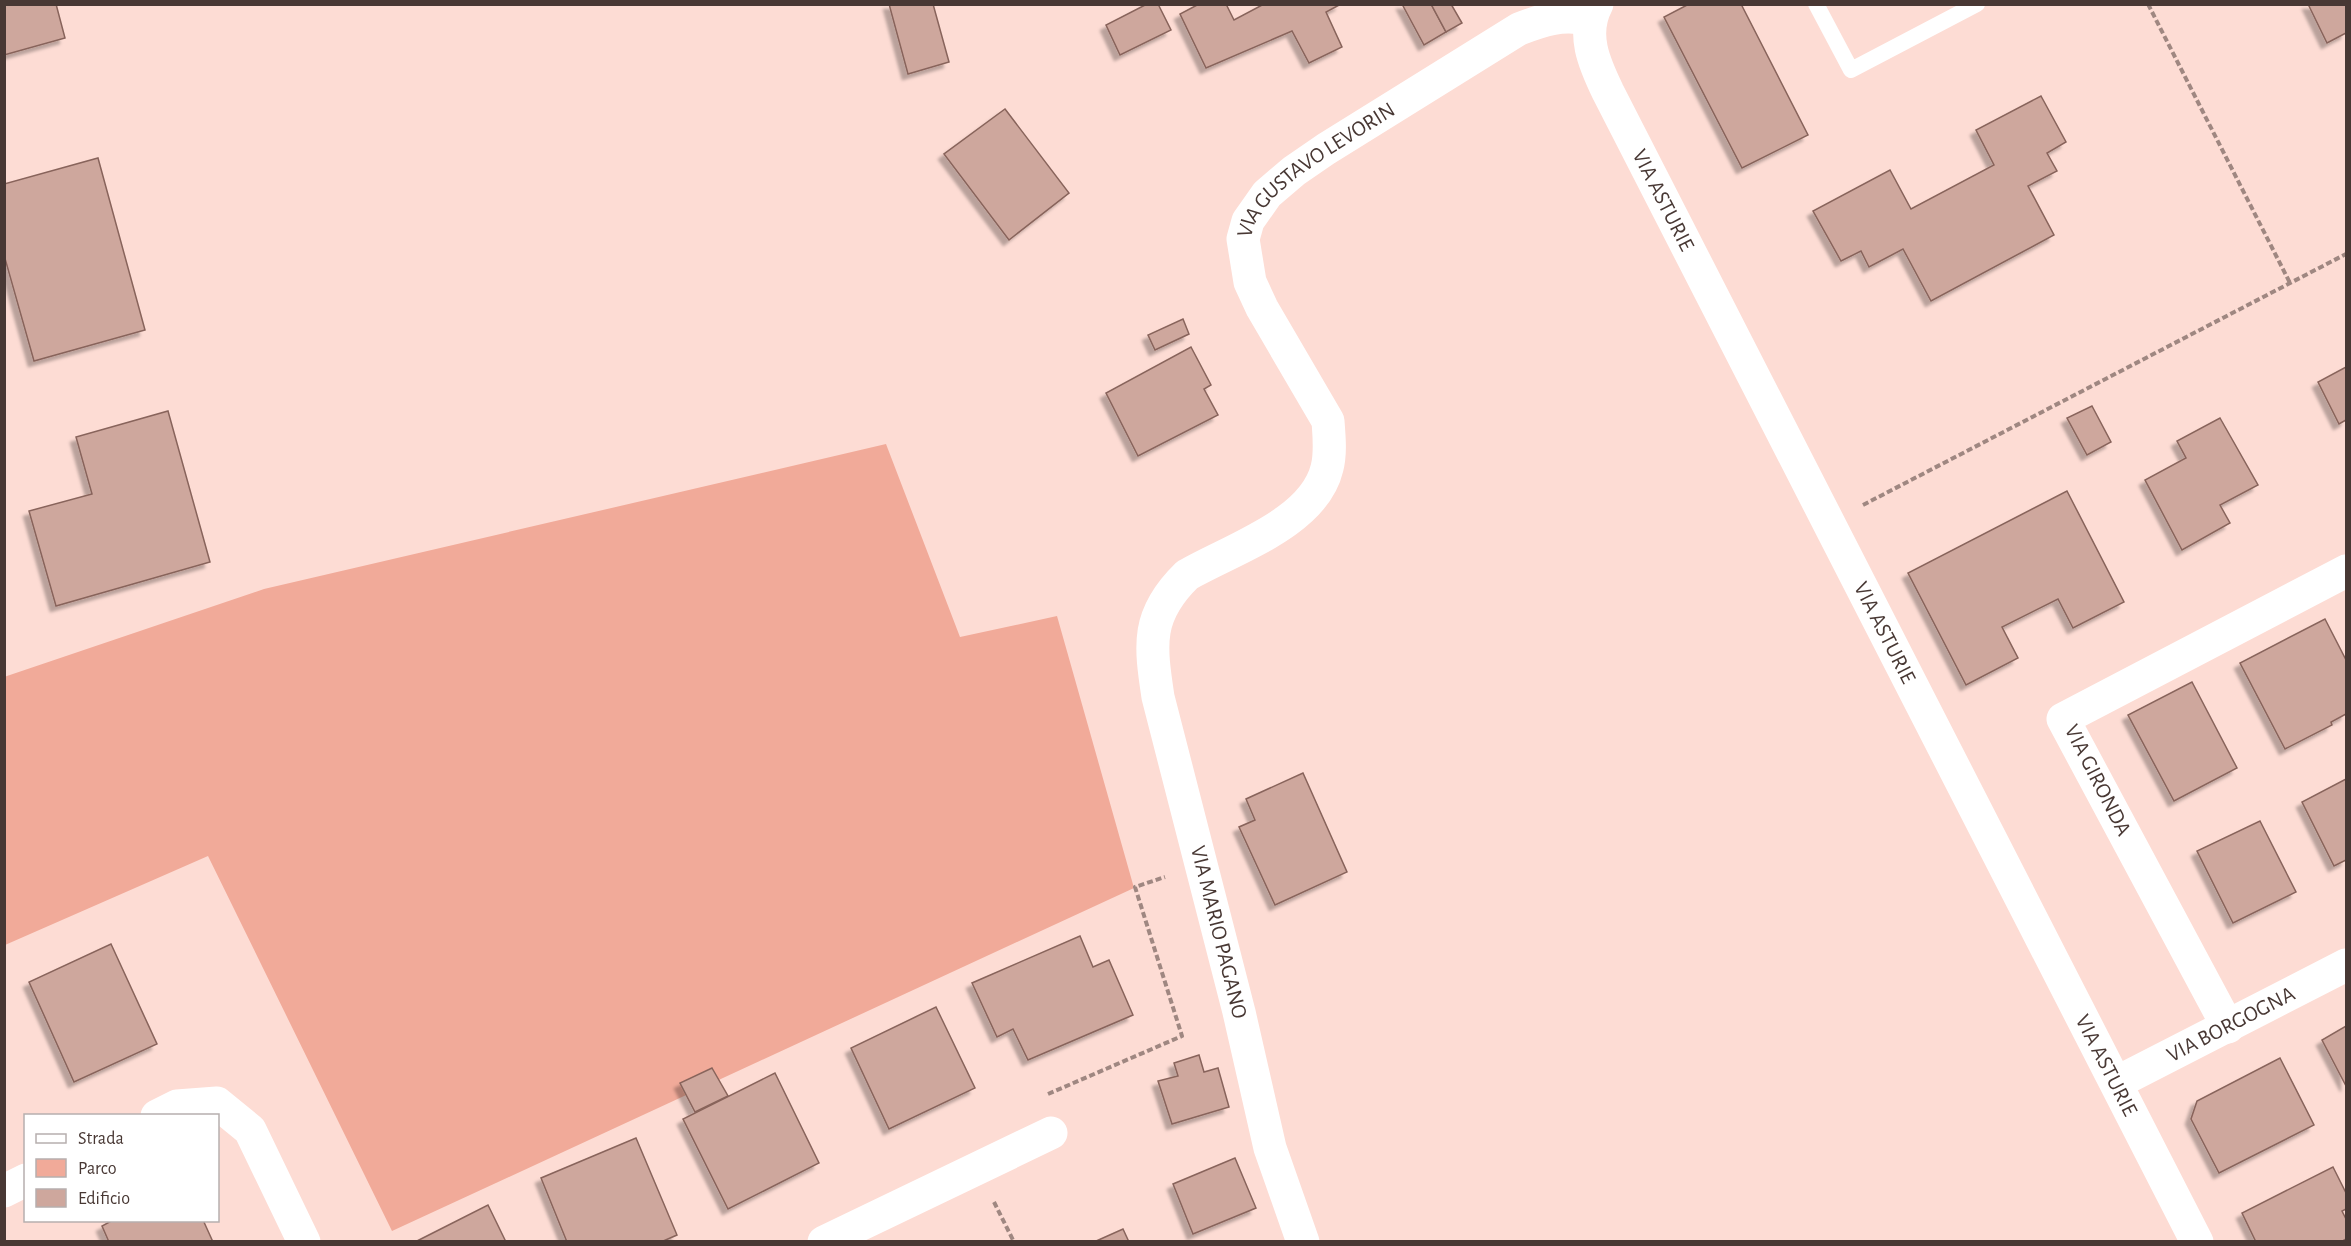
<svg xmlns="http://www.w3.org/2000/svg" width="2351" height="1246" font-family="'Alegreya Sans',sans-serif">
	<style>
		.green { fill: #f1aa99 }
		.building { fill: #cea79d; stroke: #88645b; stroke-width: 1.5; filter: url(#shadow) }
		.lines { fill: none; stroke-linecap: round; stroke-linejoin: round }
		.path { stroke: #9f8781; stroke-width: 4; stroke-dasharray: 6 3; stroke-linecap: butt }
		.service { stroke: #fff; stroke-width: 16 }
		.minor { stroke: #fff; stroke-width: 33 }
		.labels { text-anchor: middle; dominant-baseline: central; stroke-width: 5; stroke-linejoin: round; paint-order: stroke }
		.street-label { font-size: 22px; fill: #483834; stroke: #fff }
	</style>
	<defs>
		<filter id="shadow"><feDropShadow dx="-5.5" dy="5.5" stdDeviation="1.5" flood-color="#0004"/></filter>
	</defs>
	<rect width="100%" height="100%" fill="#fddcd4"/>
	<polygon class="green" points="886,444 960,637 1057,616 1134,888 392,1231 208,856 5,945 4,677 264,589"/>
	<g class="building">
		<polygon points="4,4 56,4 65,38 4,55"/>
		<polygon points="889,4 933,4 949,62 908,74"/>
		<polygon points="1147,4 1158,4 1171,30 1120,55 1106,25"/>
		<polygon points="1199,4 1226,4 1234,20 1264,4 1341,4 1326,12 1342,47 1309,63 1292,31 1206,68 1180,14"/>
		<polygon points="1402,4 1431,4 1446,32 1424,45"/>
		<polygon points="1431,4 1451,4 1462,23 1446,32"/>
		<polygon points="1689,4 1741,4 1808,135 1742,168 1664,17"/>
		<polygon points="2308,4 2346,4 2346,33 2327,43"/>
		<polygon points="2041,96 2066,142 2047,153 2057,171 2028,186 2054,235 1931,301 1903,249 1869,267 1861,251 1841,261 1813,211 1890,170 1911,209 1994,165 1976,130"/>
		<polygon points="1005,109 1069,193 1009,240 944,154"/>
		<polygon points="98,158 145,330 34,361 4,255 4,184"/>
		<polygon points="1183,319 1189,334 1155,350 1148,335"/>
		<polygon points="1191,347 1211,385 1204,389 1218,415 1138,456 1106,393"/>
		<polygon points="2346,367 2346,420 2339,424 2318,382"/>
		<polygon points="2092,406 2111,442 2087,455 2067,418"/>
		<polygon points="168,411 210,562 56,606 29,511 92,494 76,437"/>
		<polygon points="2220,418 2258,485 2220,505 2230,523 2182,550 2145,480 2186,458 2177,441"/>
		<polygon points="2067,491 2124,602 2073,628 2058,599 2002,627 2018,658 1966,685 1908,573"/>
		<polygon points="2325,619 2346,660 2346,714 2331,722 2332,725 2285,749 2240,663"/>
		<polygon points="2192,682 2237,768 2174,801 2128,715"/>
		<polygon points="1303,773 1347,872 1275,905 1239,827 1255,820 1246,799"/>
		<polygon points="2346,779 2346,860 2334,866 2302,802"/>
		<polygon points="2260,821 2296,892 2233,923 2197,851"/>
		<polygon points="1080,936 1093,967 1109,960 1133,1015 1028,1060 1013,1029 997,1037 972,983"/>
		<polygon points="111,944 157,1044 74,1082 29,982"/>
		<polygon points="936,1007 975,1088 889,1129 851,1048"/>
		<polygon points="2346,1026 2346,1086 2322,1040"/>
		<polygon points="1199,1055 1204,1072 1218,1068 1229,1107 1172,1124 1158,1081 1178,1076 1174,1063"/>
		<polygon points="2280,1058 2314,1125 2219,1173 2191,1119 2197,1101"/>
		<polygon points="712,1068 728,1096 695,1112 680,1083"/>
		<polygon points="775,1073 819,1163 728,1209 683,1119"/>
		<polygon points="636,1138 677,1235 661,1242 567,1242 541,1178"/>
		<polygon points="1235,1158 1256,1208 1193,1234 1173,1184"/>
		<polygon points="2333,1167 2346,1193 2346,1209 2342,1211 2346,1219 2346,1239 2341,1242 2256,1242 2242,1213"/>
		<polygon points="488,1205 506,1242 415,1242"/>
		<polygon points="113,1220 203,1220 213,1242 109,1242 102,1226"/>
		<polygon points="1123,1229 1129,1242 1094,1242"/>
	</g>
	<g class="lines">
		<g class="path">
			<polyline points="2148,4 2290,283"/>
			<polyline points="1863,505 2346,254"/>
			<polyline points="1048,1094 1182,1036 1135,887 1165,877"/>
			<polyline points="994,1202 1014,1242"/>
		</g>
		<polyline class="service" points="1816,4 1851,70 1977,4"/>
		<g class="minor">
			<path id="s1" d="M1597,4c-16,30 -3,59 11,88l589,1150"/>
			<polyline points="2228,1027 2063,719 2346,571"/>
			<path id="s2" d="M2116,1083l230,-118"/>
			<polyline points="157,1116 177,1106 217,1103 250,1130 304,1242"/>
			<polyline points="4,1191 26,1180"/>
			<polyline points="824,1242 1051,1133"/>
			<path id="s3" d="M1303,1242l-33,-94 -31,-136 -81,-315c-8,-53 -12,-82 29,-122 45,-26 127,-52 140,-107 4,-15 2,-32 1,-47l-66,-113 -12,-26 -7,-43 5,-18 19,-27 27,-23 32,-22 193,-120c26,-10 42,-15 70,-10"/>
		</g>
	</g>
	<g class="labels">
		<g class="street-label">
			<text stroke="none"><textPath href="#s3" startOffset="1232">VIA GUSTAVO LEVORIN</textPath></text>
			<text stroke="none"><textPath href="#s1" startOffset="214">VIA ASTURIE</textPath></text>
			<text stroke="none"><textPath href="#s1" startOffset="700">VIA ASTURIE</textPath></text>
			<text transform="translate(2098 780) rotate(63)">VIA GIRONDA</text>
			<text transform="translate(1219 932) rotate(76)">VIA MARIO PAGANO</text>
			<text stroke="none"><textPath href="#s2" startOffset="129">VIA BORGOGNA</textPath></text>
			<text stroke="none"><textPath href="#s1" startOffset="1186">VIA ASTURIE</textPath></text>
		</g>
	</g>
	<rect width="2351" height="1246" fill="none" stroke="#483834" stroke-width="12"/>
	<rect x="24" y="1114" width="195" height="108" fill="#ffffff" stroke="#b6afae" stroke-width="1.5"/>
	<rect x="36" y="1134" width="30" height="9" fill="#ffffff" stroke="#b6afae" stroke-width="1.5"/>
	<text x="78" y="1144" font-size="18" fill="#483834">Strada</text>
	<rect x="36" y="1159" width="30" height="18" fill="#f1aa99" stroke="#b6afae" stroke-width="1.5"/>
	<text x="78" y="1174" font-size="18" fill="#483834">Parco</text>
	<rect x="36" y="1189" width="30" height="18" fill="#cea79d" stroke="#b6afae" stroke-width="1.5"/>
	<text x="78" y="1204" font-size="18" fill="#483834">Edificio</text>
</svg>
